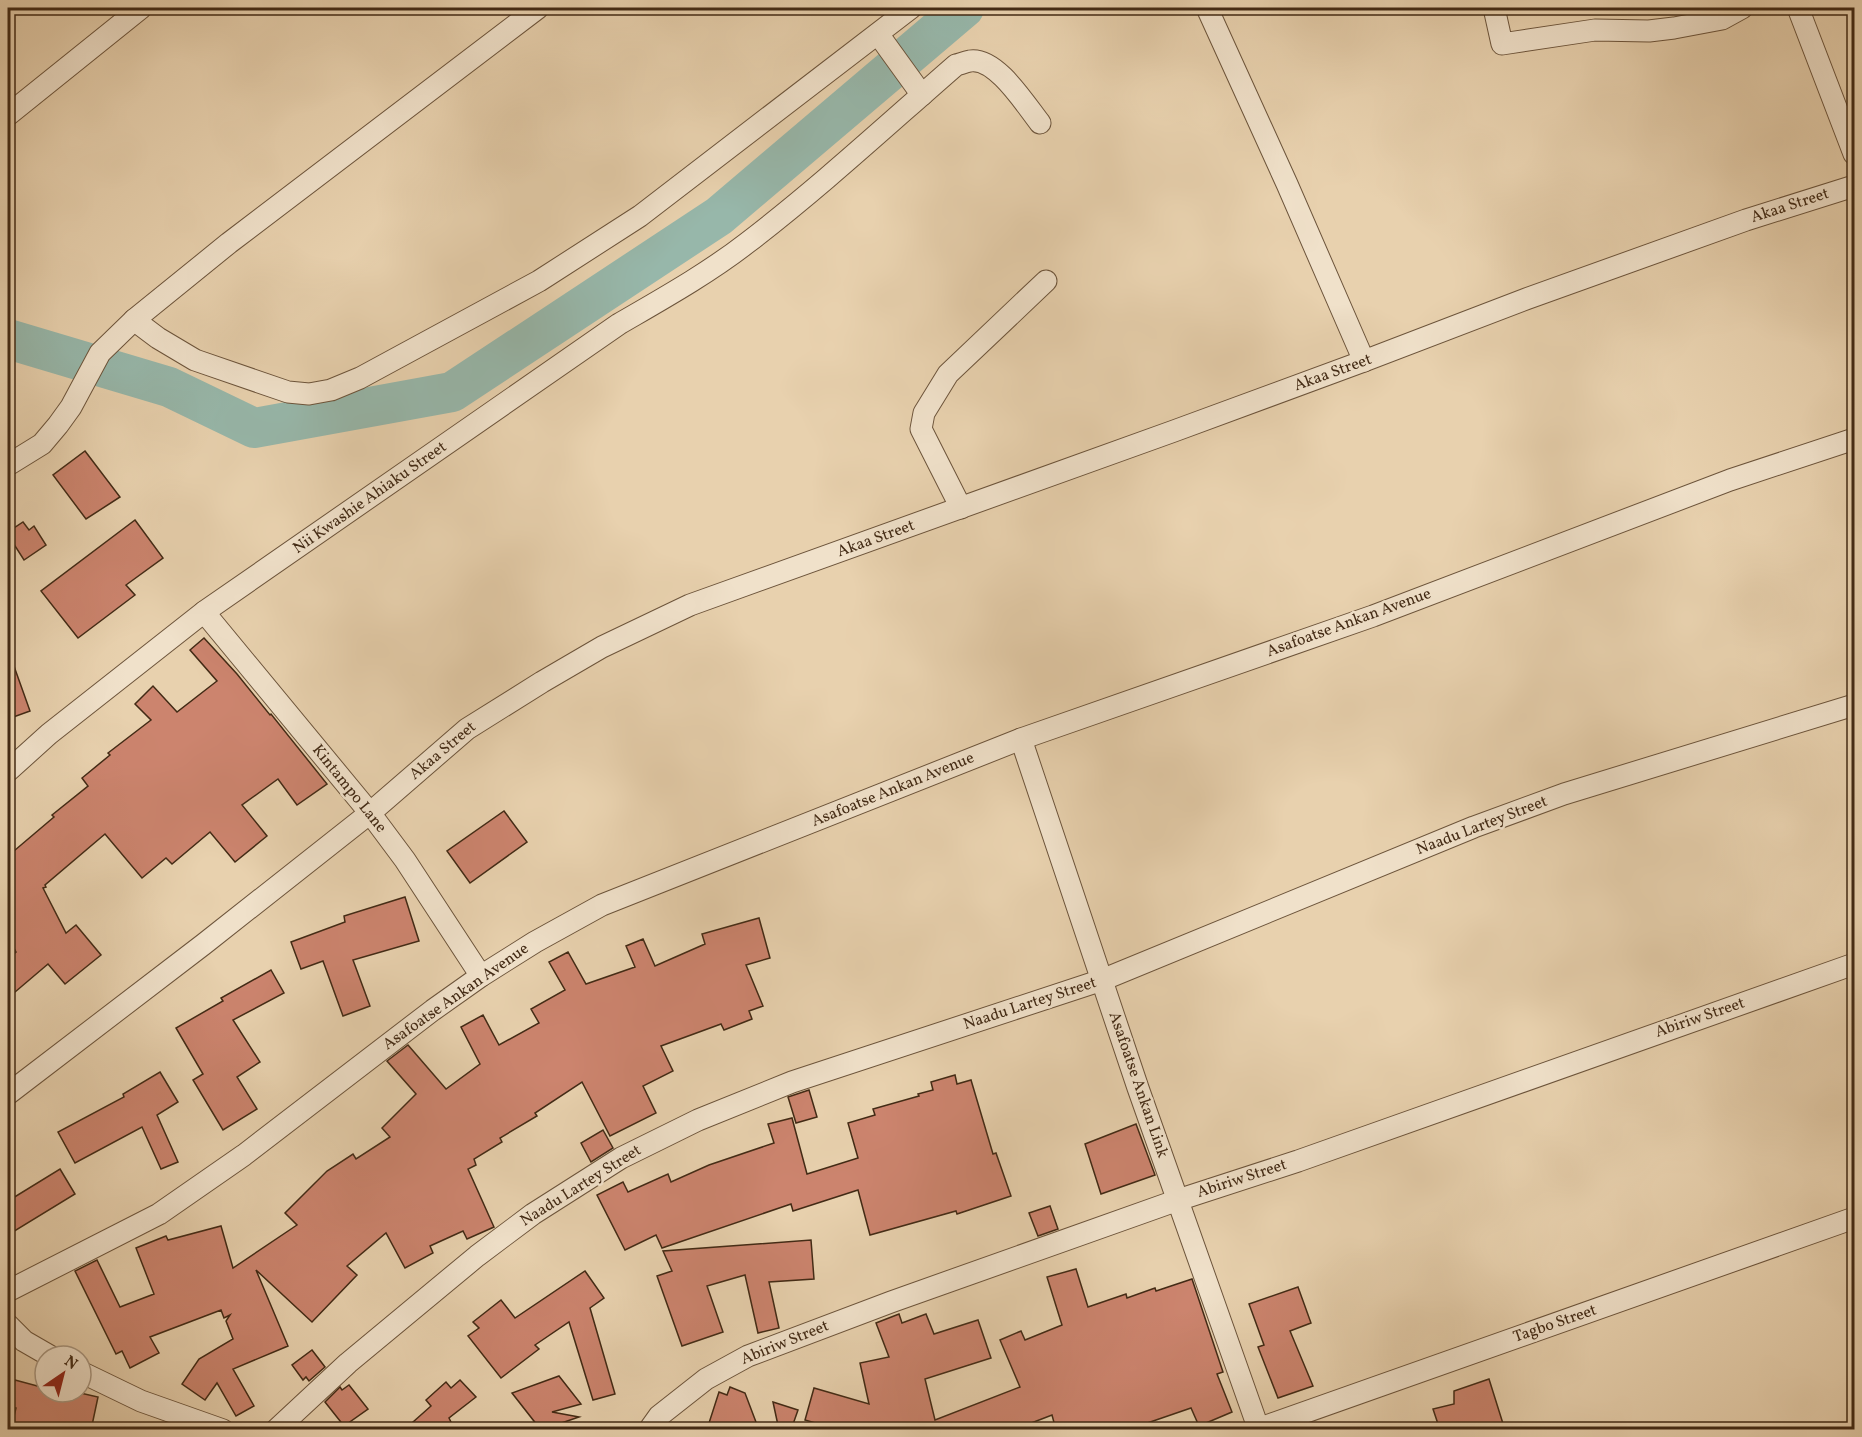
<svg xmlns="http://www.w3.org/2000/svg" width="1862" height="1437" font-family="Vollkorn,serif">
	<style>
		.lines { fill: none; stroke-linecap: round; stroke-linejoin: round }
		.river { stroke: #97b7aa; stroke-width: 40 }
		.building { fill: #cc846e; stroke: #422a15; stroke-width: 1.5 }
		.street-casing { stroke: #6c543b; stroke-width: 23 }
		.street { stroke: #f0e1ca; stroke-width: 21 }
		.labels { text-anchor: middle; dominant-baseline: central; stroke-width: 5; stroke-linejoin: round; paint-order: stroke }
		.street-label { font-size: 16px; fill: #422a15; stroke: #f0e1ca }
	</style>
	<rect width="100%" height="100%" fill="#e8d1ae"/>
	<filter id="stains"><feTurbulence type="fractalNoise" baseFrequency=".00333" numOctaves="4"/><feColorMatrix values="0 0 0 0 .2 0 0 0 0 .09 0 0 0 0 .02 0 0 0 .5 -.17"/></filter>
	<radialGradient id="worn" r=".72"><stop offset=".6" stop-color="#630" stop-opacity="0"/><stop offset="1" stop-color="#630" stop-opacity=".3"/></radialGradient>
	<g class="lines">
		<polyline class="river" points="8,339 169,387 254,428 452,392 719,216 964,8"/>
	</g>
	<g class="building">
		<polygon points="85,451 120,497 86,519 53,475"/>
		<polygon points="135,520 163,558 126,585 135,595 78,638 41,591"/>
		<polygon points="23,522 29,530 34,526 46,545 24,560 8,535 8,532"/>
		<polygon points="204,638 237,674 270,715 271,714 327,784 297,805 278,779 242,805 267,836 235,862 210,832 172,864 166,858 142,878 105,834 45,885 46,887 43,888 66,933 76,925 101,955 65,984 48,964 8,998 8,959 16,952 8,937 8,856 54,817 52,815 88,786 82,778 110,755 108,753 151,720 135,704 153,686 177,712 217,681 190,650"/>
		<polygon points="8,655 10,655 30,711 8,719"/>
		<polygon points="504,811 527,842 470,883 447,851"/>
		<polygon points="405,897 419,941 353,960 370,1006 343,1016 323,961 301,969 291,942 345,922 344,916"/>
		<polygon points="759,918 770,958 746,965 763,1006 749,1011 752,1019 724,1030 721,1024 661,1046 673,1071 643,1086 656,1113 610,1136 582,1082 535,1113 537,1116 500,1138 502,1142 474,1159 476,1165 468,1169 494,1227 467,1239 463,1231 430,1246 433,1253 405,1268 386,1233 347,1266 357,1275 312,1322 256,1270 288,1346 233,1369 254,1406 236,1416 217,1383 205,1400 182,1384 199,1359 233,1339 226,1321 230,1315 224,1318 221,1310 150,1337 159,1353 130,1368 122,1351 116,1354 75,1271 97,1260 120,1307 154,1294 136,1248 166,1236 168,1240 221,1226 233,1268 297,1225 285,1213 327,1171 353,1154 356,1159 390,1137 382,1128 416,1094 387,1061 408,1045 446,1089 480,1064 461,1027 483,1015 499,1045 539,1023 531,1009 565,990 549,962 568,952 586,984 635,967 626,946 643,939 655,966 705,944 702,934"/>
		<polygon points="271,970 284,993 233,1020 260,1062 237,1077 257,1109 223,1130 193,1080 203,1074 176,1028 223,1001 221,998"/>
		<polygon points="160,1072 178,1102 157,1115 178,1162 161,1169 142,1127 75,1163 58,1132 124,1097 123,1094"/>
		<polygon points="955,1075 957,1084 971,1080 993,1154 996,1153 1011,1196 957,1214 956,1211 870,1235 858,1190 793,1211 791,1204 662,1248 656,1235 625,1250 597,1195 623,1182 628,1192 668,1174 671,1182 709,1165 774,1143 768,1124 792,1118 807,1174 858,1158 848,1123 875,1115 873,1109 919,1096 918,1094 933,1090 931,1082"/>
		<polygon points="809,1090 817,1117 796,1123 788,1097"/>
		<polygon points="1136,1124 1155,1175 1101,1194 1085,1144"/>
		<polygon points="603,1130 613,1148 591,1162 581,1143"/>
		<polygon points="60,1169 75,1194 8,1235 8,1201"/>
		<polygon points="1050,1206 1058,1229 1038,1236 1029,1213"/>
		<polygon points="811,1240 814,1279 769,1282 779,1328 758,1333 745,1275 707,1286 723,1332 682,1346 657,1276 672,1271 663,1251"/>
		<polygon points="1076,1269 1088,1307 1126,1294 1127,1298 1155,1288 1156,1291 1192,1279 1223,1372 1217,1374 1232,1412 1199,1426 1191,1408 1127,1430 1056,1430 1052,1415 1013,1430 839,1430 805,1420 814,1388 869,1404 860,1363 889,1357 876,1323 899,1314 902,1323 926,1314 934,1334 978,1320 991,1358 925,1379 935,1420 1020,1387 1000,1340 1021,1331 1025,1340 1062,1325 1047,1277"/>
		<polygon points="585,1271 604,1298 590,1308 615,1394 593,1400 569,1322 535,1345 539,1349 501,1378 468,1336 479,1328 473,1322 501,1300 515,1318"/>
		<polygon points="1298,1287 1311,1323 1290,1331 1313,1386 1278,1398 1258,1347 1264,1345 1249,1304"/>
		<polygon points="312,1350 325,1367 309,1381 306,1377 303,1380 292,1365"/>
		<polygon points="559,1376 581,1404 552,1412 579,1417 541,1430 512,1393"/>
		<polygon points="1489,1379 1505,1430 1440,1430 1433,1409 1454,1404 1454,1391"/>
		<polygon points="15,1380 45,1388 45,1392 76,1392 98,1397 91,1430 70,1430 50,1425 49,1430 34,1430 12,1424 16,1408 8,1406"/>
		<polygon points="460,1380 476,1397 449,1418 455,1430 404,1430 431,1406 426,1400 446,1382 451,1388"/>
		<polygon points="349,1385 368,1409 344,1426 325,1402 340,1387 342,1390"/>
		<polygon points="730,1387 745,1393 759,1430 728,1430 709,1423 719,1392 727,1395"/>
		<polygon points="773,1402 798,1410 791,1430 779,1430"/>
	</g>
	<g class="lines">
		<g class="street-casing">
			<g id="street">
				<polyline points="1207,8 1287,184 1364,361"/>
				<polyline points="1494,8 1502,44 1595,30 1649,31 1674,28 1722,19 1742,8"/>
				<polyline points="1798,8 1854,154"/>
				<polyline points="878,34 922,95"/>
				<polyline points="8,115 141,8"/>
				<polyline points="134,320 158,338 195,360 288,392 309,394 331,390 360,378 539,281 640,216 911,8"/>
				<polyline points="8,465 42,444 58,425 71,407 100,353 134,320 229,243 538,8"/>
				<polyline points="961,508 921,429 924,413 948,374 1046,281"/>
				<polyline points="204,612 370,813 405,860 481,976"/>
				<polyline points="1021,739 1138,1088 1259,1430"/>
				<path d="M8,771l41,-37 155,-122 415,-288c43,-25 88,-50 128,-81 72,-55 140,-118 209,-178 4,-1 9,-3 14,-4 26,-4 55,43 70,62"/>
				<polyline points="8,1094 204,944 370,813 467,729 542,682 602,647 690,605 1174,431 1364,361 1526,299 1746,220 1854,186"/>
				<polyline points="8,1291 159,1214 244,1155 433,1010 481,976 535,942 602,905 1021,739 1373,616 1730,480 1854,439"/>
				<polyline points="8,1325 24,1341 50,1356"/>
				<polyline points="81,1372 141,1401 223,1430"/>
				<polyline points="276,1430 348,1363 477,1256 533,1214 621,1158 698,1120 792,1082 1102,980 1474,827 1564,794 1854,705"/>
				<polyline points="649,1430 659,1416 706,1379 748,1356 891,1302 1178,1200 1298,1161 1854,964"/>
				<polyline points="1255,1430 1854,1218"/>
			</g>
		</g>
		<use href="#street" class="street"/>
	</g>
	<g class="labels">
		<g class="street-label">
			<text transform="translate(1790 206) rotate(-18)">Akaa Street</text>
			<text transform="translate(1333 373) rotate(-20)">Akaa Street</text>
			<text transform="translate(370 498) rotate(-35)">Nii Kwashie Ahiaku Street</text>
			<text transform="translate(876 539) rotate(-20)">Akaa Street</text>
			<text transform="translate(1349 623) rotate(-20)">Asafoatse Ankan Avenue</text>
			<text transform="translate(443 751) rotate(-40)">Akaa Street</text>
			<text transform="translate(349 789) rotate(51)">Kintampo Lane</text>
			<text transform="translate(893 790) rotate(-22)">Asafoatse Ankan Avenue</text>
			<text transform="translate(1482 826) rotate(-21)">Naadu Lartey Street</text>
			<text transform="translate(456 997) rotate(-35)">Asafoatse Ankan Avenue</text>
			<text transform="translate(1030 1004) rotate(-18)">Naadu Lartey Street</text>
			<text transform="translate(1700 1018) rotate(-19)">Abiriw Street</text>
			<text transform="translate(1138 1085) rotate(71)">Asafoatse Ankan Link</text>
			<text transform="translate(1242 1179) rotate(-18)">Abiriw Street</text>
			<text transform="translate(581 1186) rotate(-32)">Naadu Lartey Street</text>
			<text transform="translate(1555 1324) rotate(-19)">Tagbo Street</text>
			<text transform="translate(785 1343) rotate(-22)">Abiriw Street</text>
		</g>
	</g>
	<rect width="1862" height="1437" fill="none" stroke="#e8d1ae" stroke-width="30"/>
	<rect x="9" y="9" width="1844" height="1419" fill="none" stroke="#422a15" stroke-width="3"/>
	<rect x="15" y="15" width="1832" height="1407" fill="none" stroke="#422a15" stroke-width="1.5"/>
	<g transform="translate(63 1374) rotate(35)"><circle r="28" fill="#f0e1ca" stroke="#aa9882" stroke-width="1.5"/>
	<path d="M0-4.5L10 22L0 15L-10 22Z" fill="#8f2418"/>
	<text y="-9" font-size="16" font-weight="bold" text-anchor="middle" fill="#422a15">N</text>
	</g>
	<rect width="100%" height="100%" filter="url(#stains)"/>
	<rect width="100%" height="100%" fill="url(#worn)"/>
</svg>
